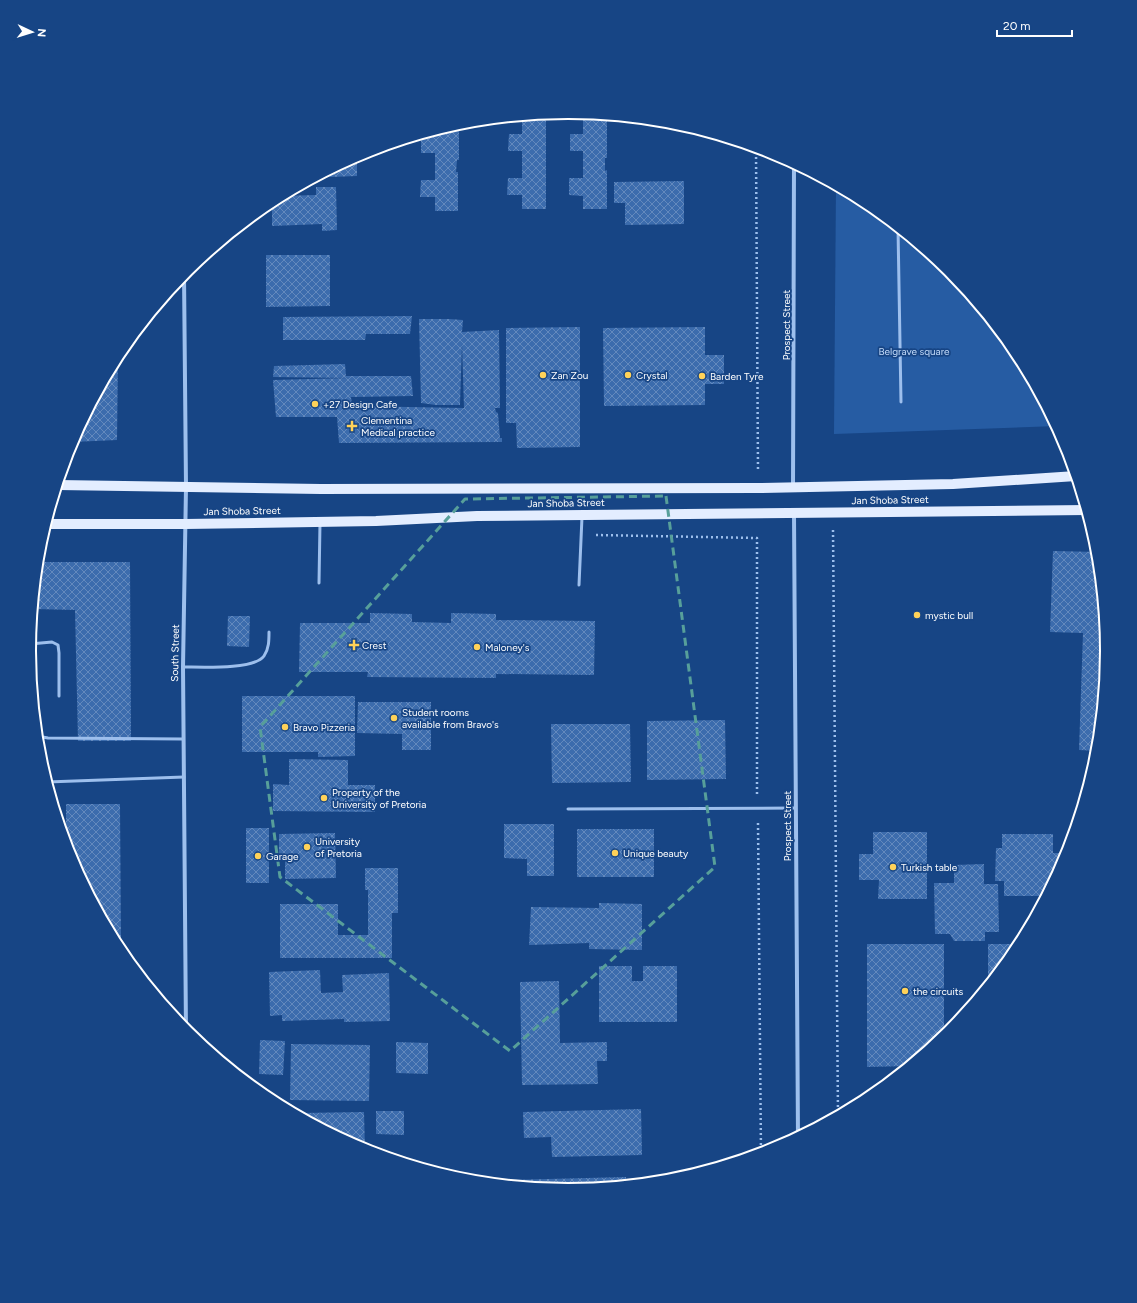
<svg xmlns="http://www.w3.org/2000/svg" width="1137" height="1303" font-family="Figtree,sans-serif">
	<style>
		.park { fill: #265ca3 }
		.building { fill: url(#building-cross-hatch) }
		.lines { fill: none; stroke-linecap: round; stroke-linejoin: round }
		.path { stroke: #9dbfed; stroke-width: 2.5; stroke-dasharray: 2 3; stroke-linecap: butt }
		.service { stroke: #9dbfed; stroke-width: 3 }
		.minor { stroke: #9dbfed; stroke-width: 4 }
		.primary { stroke: #e3edff; stroke-width: 10 }
		.marked { fill: none; stroke: #579f9a; stroke-width: 3; stroke-dasharray: 8 5; stroke-linejoin: round }
		.poi-dot { fill: #ffd259; stroke: #174585; stroke-width: 1.5 }
		.labels { text-anchor: middle; dominant-baseline: central; stroke-width: 3.5; stroke-linejoin: round; paint-order: stroke }
		.street-label { font-size: 10px; fill: #fff; stroke: #174585 }
		.park-label { font-size: 10px; fill: #c2daf9; stroke: #174585 }
		.poi-label { font-size: 10px; fill: #fff; stroke: #174585; text-anchor: start }
		.rim { fill: none; stroke: #fff; stroke-width: 2 }
	</style>
	<defs>
		<pattern id="building-cross-hatch" width="8" height="8" patternUnits="userSpaceOnUse"><rect width="8" height="8" fill="#3c6cad"/><path d="M0 0l8 8M0 8l8-8" fill="none" stroke="#6389bd"/></pattern>
	</defs>
	<rect width="100%" height="100%" fill="#174585"/>
	<polygon class="park" points="836,186 868,203 950,270 1017,352 1057,426 834,434"/>
	<g class="building">
		<polygon points="522,118 546,118 546,209 522,209 522,195 507,195 508,178 522,178 522,151 508,151 509,134 522,134"/>
		<polygon points="583,118 607,119 607,158 605,158 605,171 607,170 607,209 583,209 583,196 569,195 569,178 583,178 583,151 570,151 570,134 583,134"/>
		<polygon points="459,124 459,160 457,160 456,172 458,172 458,211 435,211 435,197 420,197 421,180 435,180 435,153 421,153 421,136 435,136 435,131"/>
		<polygon points="357,156 357,176 330,177 330,170"/>
		<polygon points="684,181 684,224 625,225 625,203 614,203 614,182"/>
		<polygon points="316,187 336,187 337,230 322,231 322,224 272,226 272,201 281,196 316,195"/>
		<polygon points="266,255 330,255 330,306 266,307"/>
		<polygon points="412,316 410,334 366,334 365,340 283,340 283,317"/>
		<polygon points="419,319 449,319 463,320 462,332 499,330 500,408 495,408 496,412 498,413 500,438 502,438 502,442 339,443 337,417 276,417 273,380 350,378 273,377 274,366 345,364 346,376 411,376 413,396 351,397 352,406 464,408 462,343 460,405 436,405 421,403"/>
		<polygon points="580,327 580,447 517,448 516,423 506,423 506,328"/>
		<polygon points="705,327 705,355 724,355 724,384 705,384 705,405 604,406 603,328"/>
		<polygon points="118,355 117,440 72,442"/>
		<polygon points="1053,551 1098,552 1108,652 1098,751 1079,750 1083,633 1050,632"/>
		<polygon points="38,562 130,562 131,741 78,741 75,610 33,609"/>
		<polygon points="370,613 412,614 412,622 451,623 451,613 496,614 496,620 595,621 594,675 496,674 496,678 367,677 368,672 299,672 300,623 370,623"/>
		<polygon points="228,616 250,616 249,647 227,646"/>
		<polygon points="242,696 355,696 355,756 318,757 318,752 242,752"/>
		<polygon points="358,702 431,702 431,750 402,750 402,734 357,733"/>
		<polygon points="725,720 726,779 647,780 647,721"/>
		<polygon points="551,724 630,724 631,782 552,783"/>
		<polygon points="289,759 348,760 348,785 375,785 375,812 273,811 273,784 289,785"/>
		<polygon points="66,804 120,804 121,945 116,945 70,858 66,845"/>
		<polygon points="504,824 554,824 554,876 527,876 527,859 504,858"/>
		<rect x="246" y="828" width="23" height="55"/>
		<rect x="577" y="829" width="77" height="48"/>
		<polygon points="873,832 927,832 927,899 878,899 879,880 859,880 859,854 873,854"/>
		<polygon points="335,833 336,878 285,879 285,860 279,861 279,834"/>
		<polygon points="1002,834 1053,834 1053,853 1068,853 1047,896 1004,896 1004,881 995,881 996,848 1002,848"/>
		<polygon points="984,864 984,884 998,884 999,932 985,932 985,941 954,941 950,934 935,934 934,883 954,883 954,865"/>
		<polygon points="365,868 398,868 398,913 392,913 392,958 280,958 280,904 338,904 338,935 368,935 368,890 365,890"/>
		<polygon points="599,903 642,904 642,950 589,949 589,943 529,945 531,907 599,908"/>
		<polygon points="867,944 944,944 944,1038 909,1066 867,1067"/>
		<polygon points="988,944 1021,944 1017,951 988,986"/>
		<polygon points="599,966 632,966 632,981 643,981 643,966 677,966 677,1022 599,1022"/>
		<polygon points="320,970 321,993 343,992 342,975 389,973 390,1021 344,1022 344,1019 282,1021 282,1015 270,1016 269,972"/>
		<polygon points="559,981 560,1043 607,1042 607,1061 597,1061 598,1084 522,1085 520,982"/>
		<polygon points="260,1040 285,1041 283,1075 259,1074"/>
		<polygon points="396,1042 428,1043 428,1074 396,1073"/>
		<polygon points="291,1044 370,1045 369,1101 290,1100"/>
		<polygon points="641,1109 642,1155 552,1157 551,1137 524,1138 523,1112"/>
		<polygon points="376,1111 404,1111 404,1135 376,1134"/>
		<polygon points="364,1112 365,1151 301,1117 301,1113"/>
		<polygon points="626,1177 626,1185 568,1191 509,1185 509,1180"/>
	</g>
	<g class="lines">
		<g class="path">
			<polyline points="756,147 758,471"/>
			<polyline points="833,530 838,1116"/>
			<polyline points="596,535 757,538 757,794"/>
			<polyline points="758,823 761,1154"/>
		</g>
		<g class="service">
			<polyline points="898,228 901,402"/>
			<polyline points="175,285 184,285"/>
			<polyline points="319,583 320,523"/>
			<polyline points="579,585 582,517"/>
			<polyline points="30,644 52,642 58,645 59,653 59,696"/>
			<path d="M183,667c18,0 71,3 81,-11 5,-7 5,-16 5,-24"/>
			<polyline points="37,736 48,738 183,739"/>
			<polyline points="47,782 184,777"/>
			<polyline points="568,809 795,808"/>
		</g>
		<g class="minor">
			<polyline points="184,274 186,487 183,667 186,1032"/>
			<polyline points="793,487 794,163"/>
			<polyline points="794,514 798,1138"/>
		</g>
		<g class="primary">
			<polyline points="58,485 321,489 758,488 953,484 1076,476"/>
			<polyline points="46,524 185,524 376,521 477,516 1087,510"/>
		</g>
	</g>
	<path class="marked" d="M666,496l49,371 -205,184 -230,-174 -20,-150 205,-228z"/>
	<g class="poi-dot">
		<circle cx="543" cy="375" r="4"/>
		<circle cx="628" cy="375" r="4"/>
		<circle cx="702" cy="376" r="4"/>
		<circle cx="315" cy="404" r="4"/>
		<path d="M350 420h4v4h4v4h-4v4h-4v-4h-4v-4h4z"/>
		<circle cx="917" cy="615" r="4"/>
		<path d="M352 639h4v4h4v4h-4v4h-4v-4h-4v-4h4z"/>
		<circle cx="477" cy="647" r="4"/>
		<circle cx="394" cy="718" r="4"/>
		<circle cx="285" cy="727" r="4"/>
		<circle cx="324" cy="798" r="4"/>
		<circle cx="307" cy="847" r="4"/>
		<circle cx="615" cy="853" r="4"/>
		<circle cx="258" cy="856" r="4"/>
		<circle cx="893" cy="867" r="4"/>
		<circle cx="905" cy="991" r="4"/>
	</g>
	<g class="labels">
		<g class="street-label">
			<text transform="translate(786 325) rotate(-90)">Prospect Street</text>
			<text transform="translate(890 500) rotate(-1)">Jan Shoba Street</text>
			<text transform="translate(566 503) rotate(-1)">Jan Shoba Street</text>
			<text transform="translate(242 511) rotate(-1)">Jan Shoba Street</text>
			<text transform="translate(175 653) rotate(-89)">South Street</text>
			<text transform="translate(787 826) rotate(-90)">Prospect Street</text>
		</g>
		<g class="park-label">
			<text x="914" y="351">Belgrave square</text>
		</g>
		<g class="poi-label">
			<text x="551" y="375">Zan Zou</text>
			<text x="636" y="375">Crystal</text>
			<text x="710" y="376">Barden Tyre</text>
			<text x="323" y="404">+27 Design Cafe</text>
			<text x="361" y="420">Clementina<tspan x="361" dy="12">Medical practice</tspan></text>
			<text x="925" y="615">mystic bull</text>
			<text x="362" y="645">Crest</text>
			<text x="485" y="647">Maloney's</text>
			<text x="402" y="712">Student rooms<tspan x="402" dy="12">available from Bravo's</tspan></text>
			<text x="293" y="727">Bravo Pizzeria</text>
			<text x="332" y="792">Property of the<tspan x="332" dy="12">University of Pretoria</tspan></text>
			<text x="315" y="841">University<tspan x="315" dy="12">of Pretoria</tspan></text>
			<text x="623" y="853">Unique beauty</text>
			<text x="266" y="856">Garage</text>
			<text x="901" y="867">Turkish table</text>
			<text x="913" y="991">the circuits</text>
		</g>
	</g>
	<path d="M0 0H1137V1303H0ZM36 651a532 532 0 1 1 1064 0a532 532 0 1 1-1064 0Z" fill="#174585" fill-rule="evenodd"/>
	<path class="rim" d="M36 651a532 532 0 1 1 1064 0a532 532 0 1 1-1064 0Z"/>
	<g transform="translate(32 32) rotate(94)" stroke="#174585" stroke-width="3" paint-order="stroke">
	<path d="M0-3L7 15L0 10L-7 15Z" fill="#ffffff"/>
	<text y="-6" font-size="11" font-weight="bold" text-anchor="middle" fill="#ffffff">N</text>
	</g>
	<path d="M997 30v6h75v-6" fill="none" stroke="#ffffff" stroke-width="2"/>
	<text x="1003" y="30" font-size="12" fill="#ffffff" stroke="#174585" stroke-width="3" paint-order="stroke">20 m</text>
</svg>
